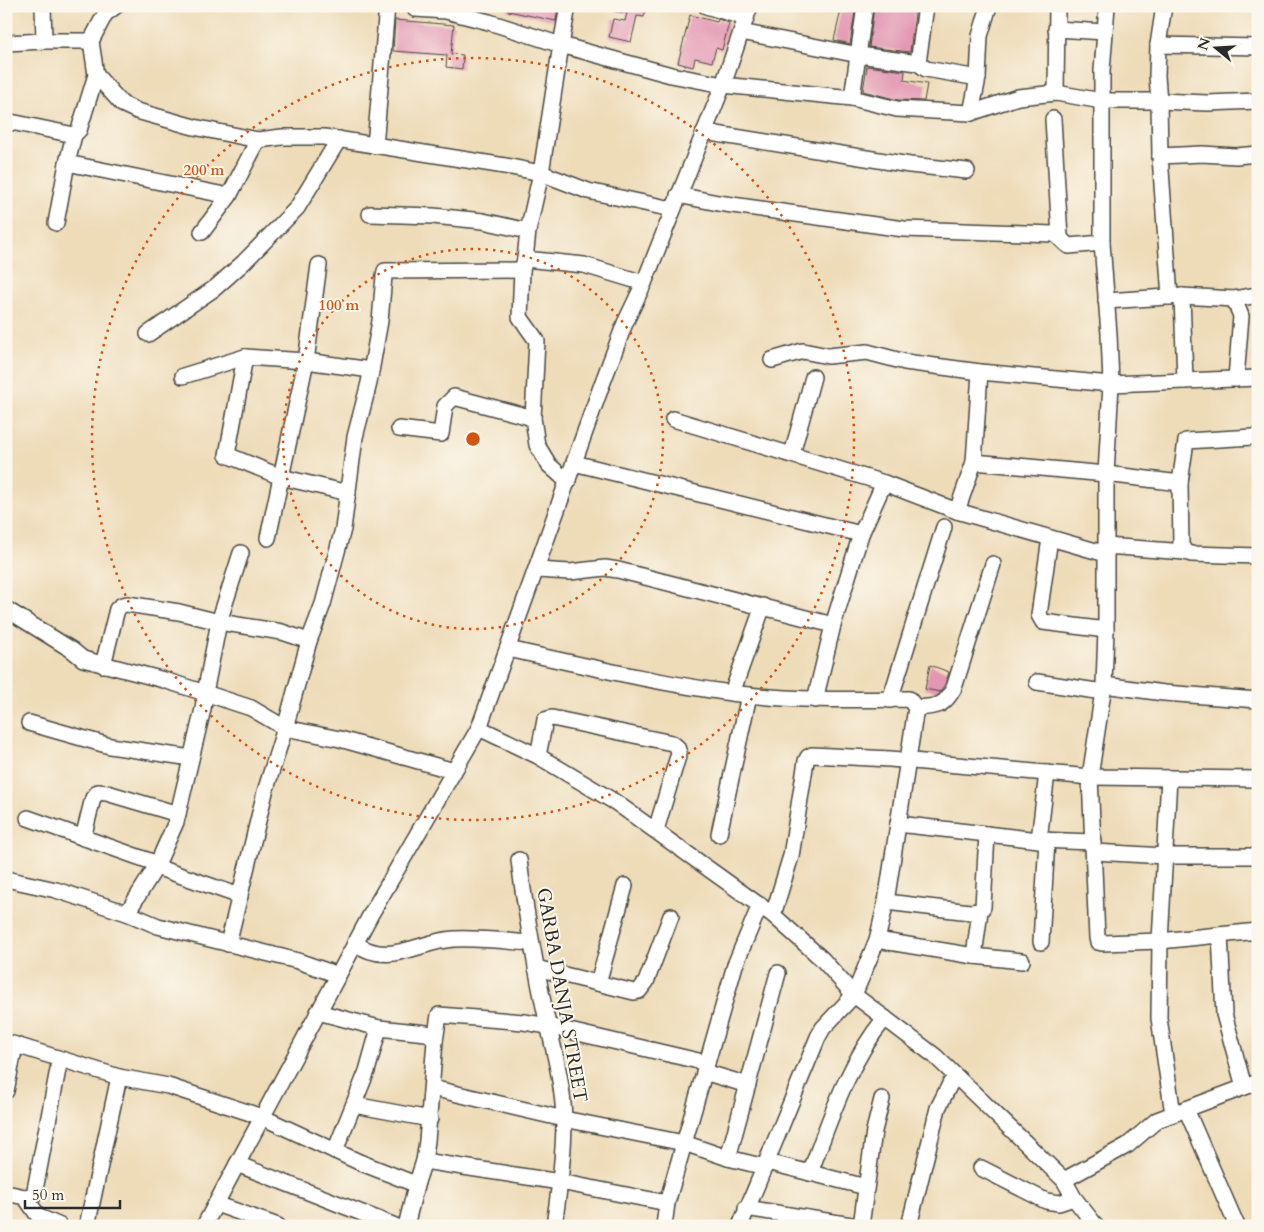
<svg xmlns="http://www.w3.org/2000/svg" width="1264" height="1232" font-family="Cardo,serif">
	<style>
		.building { fill: #e397b3 }
		.lines { fill: none; stroke-linecap: round; stroke-linejoin: round }
		.minor-casing { stroke: #484640; stroke-width: 18 }
		.minor { stroke: #fff; stroke-width: 15 }
		.ring { fill: none; stroke: #d5540f; stroke-width: 2.5; stroke-dasharray: 2.5 5 }
		.labels { text-anchor: middle; dominant-baseline: central; stroke-width: 4; stroke-linejoin: round; paint-order: stroke }
		.street-label { font-size: 19px; fill: #2b2b2b; stroke: #fbf7ec }
		.centre { fill: #d5540f; stroke: #fbf7ec; stroke-width: 2.5 }
		.ring-label { font-size: 15px; text-anchor: middle; font-weight: bold; fill: #d5540f; stroke: #fbf7ec; stroke-width: 4; stroke-linejoin: round; paint-order: stroke }
	</style>
	<rect width="100%" height="100%" fill="#fbf7ec"/>
	<filter id="ink" filterUnits="userSpaceOnUse"><feTurbulence type="fractalNoise" baseFrequency=".02" numOctaves="2"/><feDisplacementMap in="SourceGraphic" scale="10" xChannelSelector="R" yChannelSelector="G"/><feConvolveMatrix kernelMatrix="1 2 1 2 8 2 1 2 1" color-interpolation-filters="sRGB"/></filter>
	<filter id="wash" filterUnits="userSpaceOnUse"><feTurbulence type="fractalNoise" baseFrequency=".0096" numOctaves="4" result="noise"/><feDisplacementMap in="SourceGraphic" scale="20" xChannelSelector="R" yChannelSelector="G"/><feGaussianBlur stdDeviation="1.12" result="paint"/><feColorMatrix in="noise" values="0 0 0 0 0 0 0 0 0 0 0 0 0 0 0 0 0 1.4 0 .05"/><feComposite in="paint" operator="in"/></filter>
	<g filter="url(#wash)">
		<rect width="100%" height="100%" fill="#eedcb9"/>
		<g id="blocks">
			<g class="building">
				<polygon points="509,6 558,6 556,21 508,11"/>
				<polygon points="615,6 647,6 644,17 637,16 631,42 609,37 613,19 625,21 627,13 614,11"/>
				<polygon points="842,6 856,6 850,44 834,40"/>
				<polygon points="874,6 916,6 910,52 869,47"/>
				<polygon points="690,15 717,22 718,19 729,23 722,50 716,48 712,62 695,58 693,67 678,63"/>
				<polygon points="395,20 454,25 451,54 463,55 462,69 446,67 447,55 393,51"/>
				<polygon points="867,66 905,71 904,80 927,84 924,101 898,100 863,91"/>
				<polygon points="930,665 949,672 945,684 940,692 925,689"/>
			</g>
		</g>
	</g>
	<g filter="url(#ink)">
		<use href="#blocks" fill-opacity="0" stroke="#484640" stroke-width="1"/>
		<g class="lines">
			<g class="minor-casing">
				<g id="minor">
					<polyline points="706,6 746,18"/>
					<polyline points="926,6 918,63 926,69 978,78"/>
					<polyline points="1107,6 1102,71 1102,243 1109,334 1111,384 1106,474 1106,630 1104,685 1090,777 1097,938 1098,942 1102,943 1160,941 1258,931"/>
					<polyline points="415,9 446,11 489,22 561,45 671,75 723,85 852,98 897,109 971,113 1018,97 1056,93 1102,101 1159,101 1207,103 1258,101"/>
					<polyline points="1056,29 1105,32"/>
					<polyline points="741,32 859,55 918,63"/>
					<polyline points="44,41 91,41 105,14 116,6"/>
					<polyline points="91,41 96,75 122,104 137,111 194,127 258,140 282,137 324,137 511,167 541,173 588,191 672,209"/>
					<polyline points="6,43 44,41 43,6"/>
					<polyline points="1158,45 1258,47"/>
					<polyline points="1056,93 1057,6"/>
					<polyline points="852,98 865,6"/>
					<polyline points="971,113 978,78 980,36 989,6"/>
					<polyline points="1053,119 1060,237"/>
					<polyline points="6,121 74,135 79,130 96,75"/>
					<polyline points="704,132 910,165 967,171"/>
					<polyline points="375,146 387,6"/>
					<polyline points="1160,156 1159,101 1157,76 1158,45 1164,6"/>
					<polyline points="67,163 229,196"/>
					<path d="M678,195l40,8 186,26 150,5c7,3 9,9 15,12l33,-3"/>
					<polyline points="370,214 433,216 483,221 528,231"/>
					<polyline points="56,223 67,163 74,135"/>
					<polyline points="202,232 229,196 258,140"/>
					<polyline points="525,259 584,265 644,283"/>
					<polyline points="1182,296 1185,381"/>
					<polyline points="1170,297 1160,156 1202,154 1236,156 1258,154"/>
					<polyline points="1234,299 1241,316 1236,379"/>
					<polyline points="1106,301 1182,296 1234,299 1258,295"/>
					<polyline points="148,334 215,288 243,263 297,208 339,139"/>
					<polyline points="245,357 227,455 281,477 348,493"/>
					<polyline points="772,360 803,351 828,356 867,352 905,362 980,372 1111,384 1258,378"/>
					<polyline points="183,376 245,357 306,361 371,370"/>
					<polyline points="673,419 884,483"/>
					<polyline points="399,429 441,434 445,406 454,397 533,418"/>
					<polyline points="792,454 813,377"/>
					<polyline points="974,462 980,372"/>
					<polyline points="574,463 861,534"/>
					<polyline points="568,482 549,465 537,445 533,418 537,341 520,317 522,270 525,259 528,231 541,173 561,45 568,6"/>
					<polyline points="1180,483 1186,441 1253,437"/>
					<polyline points="957,511 1106,554"/>
					<polyline points="268,538 306,361 319,265"/>
					<polyline points="1050,538 1039,615 1043,622 1106,630"/>
					<polyline points="1106,546 1185,552"/>
					<polyline points="241,553 219,622 205,693 251,708 285,728 340,739 454,771"/>
					<polyline points="537,570 570,572 605,568 618,570 833,625 861,534 884,483 957,511 974,462 1106,474 1180,483 1181,545 1185,552 1191,554 1258,556"/>
					<polyline points="6,609 72,650 83,659 164,680 205,693 203,709 176,822 156,867 127,913"/>
					<path d="M508,649c74,16 148,34 223,44 59,8 118,7 178,6l7,9 -30,194 -9,38 -23,55 -31,33 -5,9 -78,189"/>
					<polyline points="103,665 117,609 122,605 127,604 179,612 219,622 282,632 309,641"/>
					<polyline points="1037,682 1103,692"/>
					<polyline points="1104,685 1164,693 1258,700"/>
					<polyline points="732,693 763,606"/>
					<polyline points="815,700 833,625"/>
					<polyline points="890,700 944,527"/>
					<path d="M916,708c21,-2 27,0 38,-20l39,-124"/>
					<polyline points="29,723 110,746 191,758"/>
					<polyline points="479,728 538,756 615,802 773,915 822,959 854,995 935,1056 1064,1180 1074,1198 1096,1226"/>
					<polyline points="538,756 545,720 552,718 672,743 677,747 679,753 656,830"/>
					<polyline points="1169,778 1160,941 1159,1018 1173,1114"/>
					<polyline points="28,818 158,864"/>
					<polyline points="898,824 1039,840 1047,773"/>
					<polyline points="719,834 749,695"/>
					<polyline points="83,838 93,798 98,792 107,793 178,814"/>
					<polyline points="1039,840 1093,842"/>
					<polyline points="1094,852 1165,856 1258,856"/>
					<path d="M519,860c6,49 15,98 25,147 8,36 19,75 20,112 0,36 -5,72 -10,107"/>
					<polyline points="156,867 240,896"/>
					<polyline points="6,879 56,890 127,913 158,926 298,961 338,975"/>
					<polyline points="886,902 970,912 980,911 983,907 987,834"/>
					<polyline points="773,915 791,856 806,761 808,757 812,755 890,759 1090,777 1258,779"/>
					<polyline points="1220,935 1224,1014 1244,1087"/>
					<polyline points="877,940 974,956 1022,961"/>
					<polyline points="1041,942 1047,840"/>
					<path d="M355,943c34,25 63,-2 99,-4 26,-1 51,2 77,4"/>
					<polyline points="228,944 265,792 285,728 309,641 323,604 343,529 355,437 369,383 380,321 384,276 385,271 522,270"/>
					<polyline points="974,956 980,911"/>
					<polyline points="536,968 634,992 639,991 646,982 671,916"/>
					<polyline points="598,983 625,886"/>
					<polyline points="318,1012 379,1028 426,1033 431,1035 435,1041"/>
					<polyline points="6,1042 119,1077 168,1086 262,1117 359,1162 410,1182 417,1182"/>
					<polyline points="704,1072 748,1085"/>
					<polyline points="432,1088 564,1119 684,1143 728,1158 765,1167"/>
					<polyline points="6,1091 15,1045"/>
					<polyline points="354,1105 430,1119"/>
					<polyline points="1186,1109 1237,1226"/>
					<polyline points="335,1151 367,1071 379,1028"/>
					<polyline points="728,1158 778,973"/>
					<polyline points="424,1161 560,1182 667,1203"/>
					<polyline points="767,1162 866,1187"/>
					<polyline points="237,1164 395,1226"/>
					<polyline points="981,1168 1046,1201 1059,1203 1074,1198"/>
					<path d="M810,1173c20,-54 38,-110 75,-155"/>
					<polyline points="1064,1180 1128,1145 1157,1120 1258,1082"/>
					<polyline points="6,1193 25,1197 34,1195 60,1059"/>
					<polyline points="25,1197 39,1217 60,1226"/>
					<polyline points="216,1204 278,1226"/>
					<polyline points="746,1208 857,1226"/>
					<polyline points="87,1226 119,1077"/>
					<polyline points="204,1226 371,914 479,728 601,387 625,323 644,283 723,85 750,6"/>
					<polyline points="406,1226 417,1182 424,1161 427,1141 435,1041 439,1015 524,1022 548,1026 707,1063"/>
					<polyline points="664,1226 667,1203 735,965 760,905"/>
					<polyline points="861,1226 874,1131 882,1099"/>
					<polyline points="909,1226 938,1108 950,1084 956,1077"/>
				</g>
			</g>
			<use href="#minor" class="minor"/>
		</g>
	</g>
	<g class="ring">
		<circle cx="473" cy="439" r="190"/>
		<circle cx="473" cy="439" r="381"/>
	</g>
	<g class="labels">
		<g class="street-label">
			<text transform="translate(562 995) rotate(80)">GARBA DANJA STREET</text>
		</g>
	</g>
	<circle cx="473" cy="439" r="8" class="centre"/>
	<g class="ring-label">
		<text x="204" y="175">200 m</text>
		<text x="339" y="310">100 m</text>
	</g>
	<rect width="1264" height="1232" fill="none" stroke="#fbf7ec" stroke-width="25"/>
	<g transform="translate(1216 48) rotate(288)" stroke="#fbf7ec" stroke-width="4" paint-order="stroke">
	<path d="M0-4L9 19L0 12L-9 19Z" fill="#2b2b2b"/>
	<text y="-8" font-size="14" font-weight="bold" text-anchor="middle" fill="#2b2b2b">N</text>
	</g>
	<path d="M25 1200v8h95v-8" fill="none" stroke="#2b2b2b" stroke-width="2.5"/>
	<text x="32" y="1200" font-size="15" fill="#2b2b2b" stroke="#fbf7ec" stroke-width="4" paint-order="stroke">50 m</text>
</svg>
